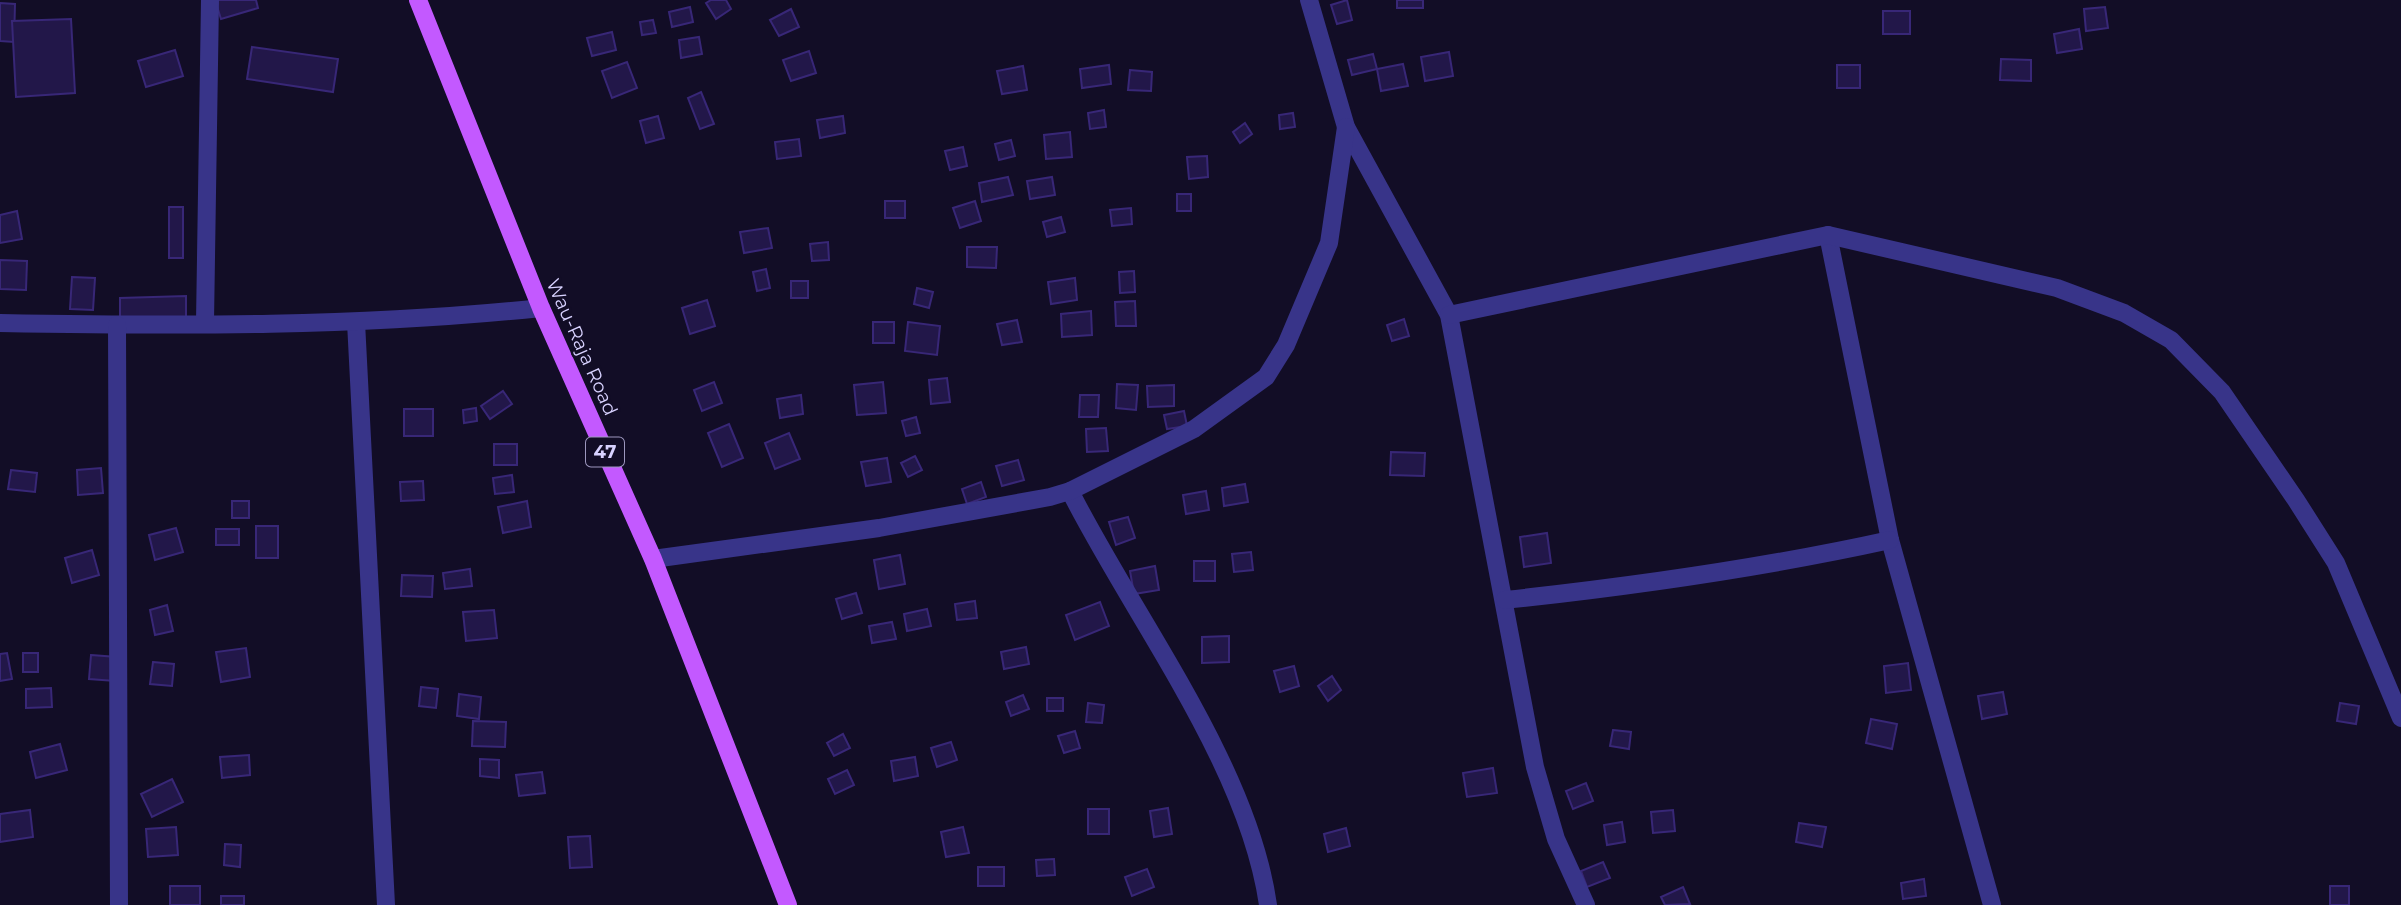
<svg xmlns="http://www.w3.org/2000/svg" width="2401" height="905" font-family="Montserrat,sans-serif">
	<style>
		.building { fill: #221749; stroke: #382777; stroke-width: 2 }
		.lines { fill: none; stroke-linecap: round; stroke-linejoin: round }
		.minor { stroke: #383489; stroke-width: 18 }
		.primary { stroke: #c359ff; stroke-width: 18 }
		.labels { text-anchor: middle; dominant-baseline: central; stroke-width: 5; stroke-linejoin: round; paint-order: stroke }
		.shield { fill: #120d26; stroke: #9d97be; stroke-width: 2 }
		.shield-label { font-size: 18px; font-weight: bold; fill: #d8d2ff }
		.street-label { font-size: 19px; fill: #d8d2ff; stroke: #120d26 }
	</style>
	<rect width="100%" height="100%" fill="#120d26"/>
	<g class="building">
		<polygon points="215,0 256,0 258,8 221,19"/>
		<polygon points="711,0 726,0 731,9 716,19 706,3"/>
		<polygon points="1347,0 1352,20 1337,24 1331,5"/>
		<rect x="1397" y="0" width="26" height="8"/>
		<polygon points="0,3 15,4 14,42 0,41"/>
		<polygon points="690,7 693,22 672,27 669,12"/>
		<polygon points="2105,7 2108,28 2086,31 2084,9"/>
		<polygon points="791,9 799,27 779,36 770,20"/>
		<rect x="1883" y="11" width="27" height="23"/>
		<polygon points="71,19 75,93 16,97 12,21"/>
		<polygon points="653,20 656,33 642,35 640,22"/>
		<polygon points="2079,29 2082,49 2057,53 2054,34"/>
		<polygon points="612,32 616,50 592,56 587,38"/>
		<polygon points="699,37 702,54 681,58 679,40"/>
		<polygon points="252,47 338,59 333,92 247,79"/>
		<polygon points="175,50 183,76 146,87 138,61"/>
		<polygon points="809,51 816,73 791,81 783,60"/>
		<polygon points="1449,52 1453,76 1425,81 1421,57"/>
		<polygon points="1373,54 1377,69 1352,75 1348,60"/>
		<polygon points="2001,59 2031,60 2031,81 2000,80"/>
		<polygon points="627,62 637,88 612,98 602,71"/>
		<polygon points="1403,64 1408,86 1381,91 1377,69"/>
		<polygon points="1109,65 1111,84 1082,88 1080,69"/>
		<rect x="1837" y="65" width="23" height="23"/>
		<polygon points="1023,66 1027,90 1002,94 997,71"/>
		<polygon points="1130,70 1152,72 1151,91 1128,90"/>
		<polygon points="701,92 714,124 700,129 688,98"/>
		<polygon points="1104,110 1106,127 1090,129 1088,113"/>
		<polygon points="1293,113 1295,127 1280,129 1279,115"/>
		<polygon points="658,116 664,138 646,143 640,121"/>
		<polygon points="843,116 845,133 820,138 817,120"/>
		<polygon points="1245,123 1252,134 1240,143 1233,132"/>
		<polygon points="1070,132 1072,157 1046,159 1044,135"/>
		<polygon points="799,139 801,156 777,159 775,142"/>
		<polygon points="1011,140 1015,156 999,160 995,144"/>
		<polygon points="963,147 967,166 950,170 945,151"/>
		<polygon points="1207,156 1208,177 1189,179 1187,157"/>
		<polygon points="1008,177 1013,195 982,202 979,183"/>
		<polygon points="1052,177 1055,195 1030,199 1027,181"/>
		<rect x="1177" y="194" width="14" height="17"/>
		<rect x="885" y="201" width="20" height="17"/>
		<polygon points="975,201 981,221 960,228 953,208"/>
		<rect x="169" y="207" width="14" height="51"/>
		<polygon points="1131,208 1132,224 1112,226 1110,210"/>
		<polygon points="17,211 22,239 0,243 0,215"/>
		<polygon points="1061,217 1065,232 1047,237 1043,222"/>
		<polygon points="768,228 772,248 744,253 740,232"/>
		<polygon points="828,242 829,260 812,261 810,244"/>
		<polygon points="967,247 997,247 996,268 967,267"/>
		<polygon points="0,260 27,261 26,290 0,289"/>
		<polygon points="766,269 770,288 757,291 753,272"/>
		<polygon points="1134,271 1135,292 1120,293 1119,272"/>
		<polygon points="72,277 95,278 93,310 70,309"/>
		<polygon points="1075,278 1077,300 1051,304 1048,282"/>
		<rect x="791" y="281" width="17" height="17"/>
		<polygon points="917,288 933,292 929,308 914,304"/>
		<polygon points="186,296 186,322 120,324 120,298"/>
		<polygon points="707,300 715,326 690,334 682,308"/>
		<polygon points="1135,301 1136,326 1116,326 1115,302"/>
		<polygon points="1091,311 1092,335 1062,337 1061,314"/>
		<polygon points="1404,319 1409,336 1392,341 1387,325"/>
		<polygon points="1017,320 1022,342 1002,345 997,324"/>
		<rect x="873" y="322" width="21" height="21"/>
		<polygon points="908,322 940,326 937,355 905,351"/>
		<polygon points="947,378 950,402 931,404 929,380"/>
		<polygon points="714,382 722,403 702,411 694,390"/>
		<polygon points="883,382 886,413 857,415 854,385"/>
		<polygon points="1117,384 1138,385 1136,410 1116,408"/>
		<polygon points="1174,385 1174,406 1148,407 1147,386"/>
		<polygon points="503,391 512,404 490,419 481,406"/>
		<polygon points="801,395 803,414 780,418 777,399"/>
		<polygon points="1080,395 1099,395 1098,417 1079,417"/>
		<polygon points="476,408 477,421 464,423 463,410"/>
		<rect x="404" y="409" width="29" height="27"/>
		<polygon points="1184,411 1187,426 1167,429 1164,415"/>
		<polygon points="916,417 920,433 906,436 902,421"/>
		<polygon points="729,424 743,458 722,467 708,433"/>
		<polygon points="1106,428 1108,451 1087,452 1086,429"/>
		<polygon points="789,433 800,459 775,469 765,443"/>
		<rect x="494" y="444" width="23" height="21"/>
		<polygon points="1391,452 1425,453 1424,476 1390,475"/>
		<polygon points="915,456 922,470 908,477 901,463"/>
		<polygon points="887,458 891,482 866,486 861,462"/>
		<polygon points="1018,460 1024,480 1002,486 996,466"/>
		<polygon points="101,468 103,493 78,495 77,470"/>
		<polygon points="11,470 37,473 35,492 8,489"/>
		<polygon points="512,475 514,492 495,494 493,478"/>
		<polygon points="423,481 424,500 401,501 400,482"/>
		<polygon points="981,482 986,497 967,504 962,489"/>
		<polygon points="1245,484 1248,502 1224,506 1222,488"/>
		<polygon points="1206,491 1209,510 1186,514 1183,495"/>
		<rect x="232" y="501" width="17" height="17"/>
		<polygon points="527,501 531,527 503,533 498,507"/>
		<polygon points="1128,517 1135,538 1116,545 1109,522"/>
		<rect x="256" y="526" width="22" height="32"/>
		<polygon points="176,528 183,552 155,560 149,535"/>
		<rect x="216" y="529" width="23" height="16"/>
		<polygon points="1547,533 1551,563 1524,567 1520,537"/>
		<polygon points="92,550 99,575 72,583 65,558"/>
		<polygon points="1251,552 1253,570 1234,572 1232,554"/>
		<polygon points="900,555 905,584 879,589 874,560"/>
		<rect x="1194" y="561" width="21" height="20"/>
		<polygon points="1155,566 1159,590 1134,594 1130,571"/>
		<polygon points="470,569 472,586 445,589 443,573"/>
		<polygon points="402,575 433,576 432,597 401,596"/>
		<polygon points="856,593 862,613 842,619 836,599"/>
		<polygon points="975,601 977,618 957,620 955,604"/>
		<polygon points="1100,602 1109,626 1075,640 1066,615"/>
		<polygon points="167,605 173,631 155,635 150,610"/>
		<polygon points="927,609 931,626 907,631 904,614"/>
		<polygon points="494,610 497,638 466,641 463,612"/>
		<polygon points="892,622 896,639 872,643 869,626"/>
		<polygon points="1229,636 1229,662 1202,663 1202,637"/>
		<polygon points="1026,647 1029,664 1004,669 1001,652"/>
		<polygon points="246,648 250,677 221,682 216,652"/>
		<polygon points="7,653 12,679 0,681 0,654"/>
		<rect x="23" y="653" width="15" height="19"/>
		<polygon points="91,655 117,657 115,681 89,679"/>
		<polygon points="153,662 174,664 172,686 150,684"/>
		<polygon points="1908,663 1911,690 1886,693 1884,666"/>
		<polygon points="1294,666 1299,686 1280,692 1274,671"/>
		<polygon points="1332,676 1341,690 1328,701 1318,686"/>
		<polygon points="421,687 438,689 436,708 419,706"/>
		<polygon points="51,688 52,707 26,708 26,689"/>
		<polygon points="2003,692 2007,714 1982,719 1978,696"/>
		<polygon points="459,694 481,697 479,719 457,716"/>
		<polygon points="1023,695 1029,709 1011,716 1006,702"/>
		<rect x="1047" y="698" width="16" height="13"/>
		<polygon points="1088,703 1104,705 1102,723 1086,722"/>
		<polygon points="2340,703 2359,706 2356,724 2337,721"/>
		<polygon points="1871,719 1897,724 1892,749 1866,743"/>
		<polygon points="473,721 506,722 505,747 472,746"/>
		<polygon points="1613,730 1631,732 1629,749 1610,746"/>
		<polygon points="1075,731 1080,748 1064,753 1058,736"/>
		<polygon points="843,734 850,748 834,756 827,743"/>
		<polygon points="951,742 957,760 937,767 931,748"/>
		<polygon points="60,744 67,770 36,778 30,752"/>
		<polygon points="249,755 250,775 222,778 220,757"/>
		<polygon points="915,757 918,776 894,781 891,761"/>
		<polygon points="480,759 499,760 499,778 480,776"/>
		<polygon points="1493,768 1497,793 1467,797 1463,773"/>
		<polygon points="847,770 854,785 835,794 828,779"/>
		<polygon points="542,772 545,793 519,796 516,775"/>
		<polygon points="172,779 183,802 152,817 141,794"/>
		<polygon points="1586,783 1593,801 1573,809 1566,791"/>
		<polygon points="1168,808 1172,834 1154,837 1150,811"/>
		<rect x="1088" y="809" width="21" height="25"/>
		<polygon points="30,810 33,837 0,842 0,814"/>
		<polygon points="1673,810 1675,831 1653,833 1651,812"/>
		<polygon points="1622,822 1625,842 1607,845 1604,825"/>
		<polygon points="1799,823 1826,827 1822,847 1796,842"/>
		<polygon points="176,827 178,855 148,857 146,829"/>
		<polygon points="963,827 969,853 946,857 941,832"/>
		<polygon points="1346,828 1350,846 1328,852 1324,834"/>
		<polygon points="590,836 592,867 570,868 568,837"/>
		<polygon points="225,844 241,845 240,867 224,865"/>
		<polygon points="1054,859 1055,875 1037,876 1036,860"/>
		<polygon points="1603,862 1610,878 1587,887 1581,871"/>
		<rect x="978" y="867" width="26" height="19"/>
		<polygon points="1147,869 1154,887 1132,896 1125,877"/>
		<polygon points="1924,879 1926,896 1903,899 1901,883"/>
		<rect x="170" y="886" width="30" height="19"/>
		<rect x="2330" y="886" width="19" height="19"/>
		<polygon points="1683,887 1690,904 1665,905 1661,897"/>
		<rect x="221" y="896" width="23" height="9"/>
	</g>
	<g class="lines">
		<g class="minor">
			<polyline points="1309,0 1346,127 1449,315 1535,767 1556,839 1586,905"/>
			<polyline points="1828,235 1890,540 1992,905"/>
			<polyline points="1449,315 1828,235 2057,288 2124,313 2171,340 2222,392 2296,500 2336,563 2401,718"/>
			<polyline points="205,322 210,0"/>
			<polyline points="356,322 386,905"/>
			<path d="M0,323c180,3 362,4 541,-15"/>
			<polyline points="117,325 119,905"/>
			<path d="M1070,491c64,127 178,273 198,414"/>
			<polyline points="653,559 879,528 1050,497 1070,491 1194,429 1266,377 1286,345 1329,243 1346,127"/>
			<path d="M1505,600c130,-14 258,-32 385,-60"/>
		</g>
		<polyline class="primary" points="418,0 541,308 653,559 788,905"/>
	</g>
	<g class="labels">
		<rect class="shield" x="586" y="437.5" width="38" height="29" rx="5"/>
		<g class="shield-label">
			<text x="605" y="452">47</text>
		</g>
		<g class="street-label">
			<text transform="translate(582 347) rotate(66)">Wau-Raja Road</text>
		</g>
	</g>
</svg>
